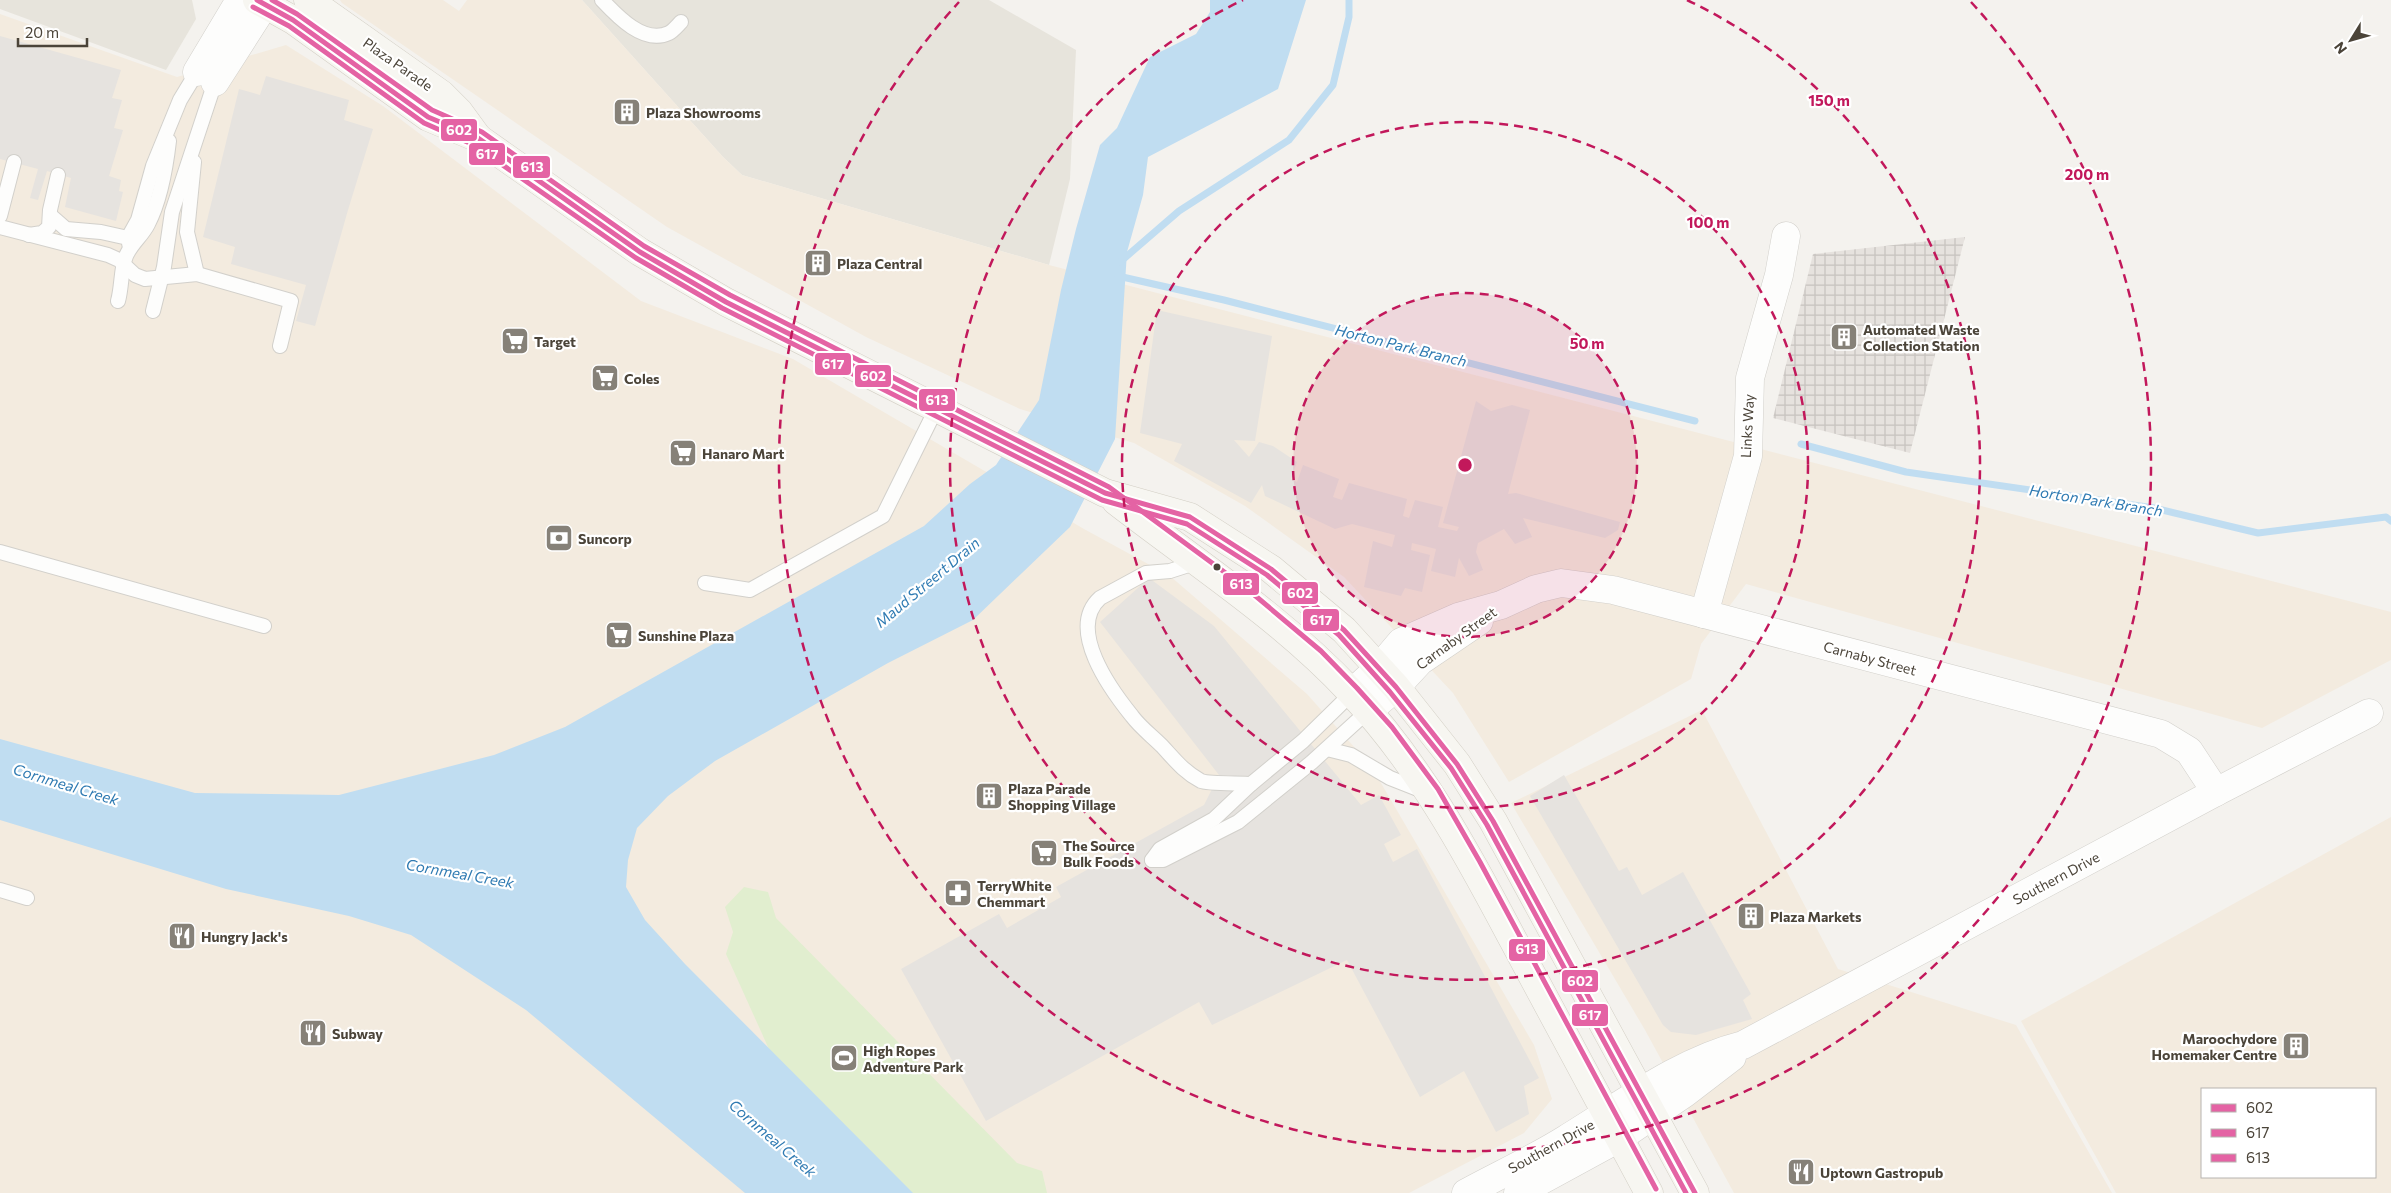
<svg xmlns="http://www.w3.org/2000/svg" width="2391" height="1193" font-family="Commissioner,sans-serif">
	<style>
		.residential { fill: #e7e4dc }
		.commercial { fill: #f3ebdf; fill-rule: evenodd }
		.industrial { fill: url(#industrial-grid) }
		.grass { fill: #e1eecf }
		.parking { fill: #e6e3df }
		.water { fill: #c0ddf1 }
		.lines { fill: none; stroke-linecap: round; stroke-linejoin: round }
		.stream { stroke: #c0ddf1; stroke-width: 7 }
		.service-casing { stroke: #d2d0cb; stroke-width: 16 }
		.minor-casing { stroke: #d2d0cb; stroke-width: 29 }
		.tertiary-casing { stroke: #d2d0cb; stroke-width: 29 }
		.secondary-casing { stroke: #d3cfc5; stroke-width: 29 }
		.service { stroke: #fdfdfc; stroke-width: 14 }
		.minor { stroke: #fdfdfc; stroke-width: 28 }
		.tertiary { stroke: #fdfdfc; stroke-width: 28 }
		.secondary { stroke: #f7f6f1; stroke-width: 28 }
		.bus-1-casing { stroke: #fff; stroke-width: 9 }
		.bus-2-casing { stroke: #fff; stroke-width: 9 }
		.bus-3-casing { stroke: #fff; stroke-width: 9 }
		.bus-1 { stroke: #e463a4; stroke-width: 5 }
		.bus-2 { stroke: #e463a4; stroke-width: 5 }
		.bus-3 { stroke: #e463a4; stroke-width: 5 }
		.ring { fill: none; stroke: #c2185b; stroke-width: 2.5; stroke-dasharray: 9 6 }
		.bus-dot { fill: #4b4439; stroke: #fff; stroke-width: 2 }
		.labels { text-anchor: middle; dominant-baseline: central; stroke-width: 4.5; stroke-linejoin: round; paint-order: stroke }
		.street-label { font-size: 14px; fill: #4b4439; stroke: #fff }
		.poi-label { font-size: 14px; font-weight: bold; fill: #4b4439; stroke: #fff; text-anchor: start }
		.water-label { font-size: 15px; font-style: italic; fill: #2e7ab2; stroke: #fff }
		.centre { fill: #c2185b; stroke: #fff; stroke-width: 2.5 }
		.ring-label { font-size: 15px; text-anchor: middle; font-weight: bold; fill: #c2185b; stroke: #fff; stroke-width: 4.5; stroke-linejoin: round; paint-order: stroke }
		.line-badge { stroke: #fff; stroke-width: 2 }
		.badge-label { font-size: 14px; text-anchor: middle; font-weight: bold; fill: #fff }
	</style>
	<defs>
		<pattern id="industrial-grid" width="8" height="8" patternUnits="userSpaceOnUse" patternTransform="scale(1.25)"><rect width="8" height="8" fill="#e6e2de"/><path d="M0 4h8M4 0v8" fill="none" stroke="#c7c3bf"/></pattern>
	</defs>
	<rect width="100%" height="100%" fill="#f4f2ee"/>
	<g class="residential">
		<polygon points="0,0 192,0 196,19 166,70 0,9"/>
		<polygon points="582,0 989,0 1076,50 1070,179 1049,265 742,175 723,157"/>
	</g>
	<g class="commercial">
		<polygon points="340,0 443,0 459,11 467,0 582,0 723,157 742,175 1049,265 2391,612 2391,660 2262,728 1746,584 1701,644 1691,679 1509,782 1453,693 1344,577 1245,506 1134,443 1020,409 866,337 667,227 342,3"/>
		<polygon points="0,14 177,77 286,45 383,106 641,301 793,359 1084,529 1170,576 1307,694 1371,766 1534,1045 1552,1099 1524,1133 1409,1193 0,1193"/>
		<polygon points="1702,710 1838,969 2016,1025 2112,1193 1734,1193 1645,1030 1511,803"/>
		<path d="M2391,817v376h-275l-95,-172zM2202,1089h173v88h-173z"/>
	</g>
	<polygon class="industrial" points="1965,237 1910,453 1773,418 1813,254"/>
	<polygon class="grass" points="744,887 768,892 776,918 1017,1163 1042,1171 1047,1193 834,1193 726,954 733,932 725,907"/>
	<g class="parking">
		<polygon points="0,36 121,70 112,98 122,100 114,128 123,130 109,176 121,180 119,191 123,192 116,221 65,207 71,178 47,171 38,200 30,198 38,169 0,159"/>
		<polygon points="266,76 349,100 344,120 373,129 348,210 315,326 296,321 306,285 231,264 235,247 203,237 239,89 260,95"/>
		<polygon points="1157,310 1272,336 1255,441 1234,440 1249,457 1259,442 1273,446 1297,462 1291,479 1297,482 1303,465 1339,479 1333,497 1342,500 1349,483 1407,499 1403,516 1409,518 1415,500 1443,507 1438,527 1457,531 1459,527 1443,523 1476,401 1491,411 1512,405 1530,410 1508,494 1516,493 1620,522 1618,530 1605,538 1523,518 1532,537 1515,544 1504,529 1478,543 1476,552 1483,570 1469,576 1459,558 1455,577 1431,571 1436,549 1412,543 1411,550 1430,555 1422,592 1405,588 1401,596 1364,587 1373,541 1392,547 1395,535 1352,524 1335,529 1265,496 1262,485 1251,503 1174,461 1182,444 1140,433"/>
		<polygon points="1149,578 1214,626 1361,805 1379,795 1401,835 1384,844 1393,862 1417,849 1539,1078 1524,1086 1529,1114 1496,1132 1464,1071 1420,1097 1347,960 1212,1025 1199,1002 986,1121 901,969 999,914 1007,928 1061,897 1056,887 1204,805 1219,775 1100,622"/>
		<polygon points="1564,775 1619,871 1627,867 1642,895 1683,872 1751,994 1743,1000 1752,1019 1696,1035 1671,1032 1663,1025 1530,796"/>
	</g>
	<polygon class="water" points="1210,0 1306,0 1278,89 1148,157 1143,195 1127,252 1115,439 1070,527 973,620 888,663 715,761 668,796 637,828 628,860 626,887 645,920 685,964 913,1193 745,1193 526,1010 411,935 349,916 226,889 0,820 0,739 195,793 339,795 494,755 565,727 924,526 970,484 996,465 1039,400 1061,290 1076,229 1100,145 1117,128 1150,57 1196,34 1210,12"/>
	<g class="lines">
		<g class="stream">
			<polyline points="1120,262 1179,211 1289,140 1333,85 1349,17 1349,0"/>
			<polyline points="1118,276 1224,300 1695,421"/>
			<polyline points="1801,444 1906,472 2154,508 2258,533 2386,517 2391,521"/>
		</g>
		<g class="service-casing">
			<g id="service">
				<path d="M602,0c15,16 42,45 67,33 4,-2 9,-8 12,-11"/>
				<polyline points="194,162 187,232 197,274"/>
				<polyline points="50,215 66,229 101,232 128,238"/>
				<polyline points="0,216 14,162"/>
				<polyline points="0,227 108,255 119,260 135,275 145,279 197,274 291,301 280,346"/>
				<polyline points="29,235 42,233 49,227 50,210 58,175"/>
				<polyline points="130,248 128,238 138,220 153,166 180,100 197,72"/>
				<path d="M118,301c4,-14 3,-34 8,-45 5,-12 16,-20 22,-32 12,-23 18,-57 21,-83"/>
				<polyline points="153,311 164,267 172,212 215,82"/>
				<polyline points="0,552 264,626"/>
				<path d="M1198,562l-28,9 -24,2 -46,25c-34,31 11,92 32,118 8,11 20,20 30,30 13,14 21,25 39,35 7,3 40,2 50,3"/>
				<polyline points="705,583 750,590 883,516 937,407"/>
				<polyline points="1327,749 1351,755 1390,778 1423,791"/>
				<polyline points="1152,860 1163,860 1238,822 1312,762 1368,711"/>
				<polyline points="1152,860 1160,849 1214,819 1251,784 1303,741 1352,693"/>
				<polyline points="0,890 27,898"/>
			</g>
		</g>
		<g class="minor-casing">
			<g id="minor">
				<polyline points="197,72 240,0"/>
				<polyline points="215,82 265,4"/>
				<polyline points="1704,614 1748,456 1750,378 1779,275 1786,236"/>
				<polyline points="1352,693 1379,668 1401,642 1458,617 1501,605 1536,589 1561,583 1613,590 2161,734 2189,751 2216,792"/>
				<polyline points="1368,711 1396,687 1420,661 1479,621"/>
			</g>
		</g>
		<g class="tertiary-casing">
			<g id="tertiary">
				<path d="M1466,1193c33,-18 68,-34 100,-54 56,-34 113,-78 177,-94l473,-253 153,-79"/>
				<polyline points="1518,1193 1619,1138 1685,1093 1732,1057"/>
			</g>
		</g>
		<g class="secondary-casing">
			<g id="secondary">
				<polyline points="257,0 293,20 428,117 478,138 640,252 726,302 1105,493 1190,517 1271,569 1344,630 1396,687 1457,764 1493,821 1695,1193"/>
				<polyline points="308,0 441,94 459,112 478,138"/>
				<path d="M1116,501c80,62 166,117 235,191 67,71 114,157 159,242 47,86 92,173 139,259"/>
			</g>
		</g>
		<use href="#service" class="service"/>
		<use href="#minor" class="minor"/>
		<use href="#tertiary" class="tertiary"/>
		<use href="#secondary" class="secondary"/>
		<g class="bus-1-casing">
			<polyline id="bus-1" points="257,0 293,20 428,117 478,138 640,252 726,302 1105,493 1190,517 1271,569 1344,630 1396,687 1457,764 1493,821 1695,1193"/>
		</g>
		<g class="bus-2-casing">
			<polyline id="bus-2" points="253,7 289,26 424,123 474,145 636,258 722,308 1102,500 1187,524 1267,575 1339,635 1390,692 1451,768 1487,825 1686,1193"/>
		</g>
		<g class="bus-3-casing">
			<polyline id="bus-3" points="272,0 297,14 432,110 482,132 644,246 730,295 1109,487 1246,588 1321,651 1357,688 1392,727 1438,789 1480,862 1656,1189"/>
		</g>
		<use href="#bus-1" class="bus-1"/>
		<use href="#bus-2" class="bus-2"/>
		<use href="#bus-3" class="bus-3"/>
	</g>
	<circle cx="1465" cy="465" r="172" fill="#c2185b" fill-opacity=".12"/>
	<g class="ring">
		<circle cx="1465" cy="465" r="172"/>
		<circle cx="1465" cy="465" r="343"/>
		<path d="M1687 0A515 515 0 1 1 1243 0"/>
		<path d="M1971 2A686 686 0 1 1 959 2"/>
	</g>
	<defs>
		<g id="building-square" transform="scale(1.4375)"><rect x="-9" y="-9" width="18" height="18" rx="4" fill="#868178" stroke="#fff"/><path d="M-4-6H4V6H1V3H-1V6H-4ZM-2.5-4.3h1.7v1.8h-1.7ZM.8-4.3h1.7v1.8H.8ZM-2.5-1h1.7V.8h-1.7ZM.8-1h1.7V.8H.8Z" fill="#fff"/></g>
		<g id="supermarket-square" transform="scale(1.4375)"><rect x="-9" y="-9" width="18" height="18" rx="4" fill="#868178" stroke="#fff"/><path d="M-6-5.5h2.5l.6 2H6L4.5 2H-2.5L-4.4-4H-6ZM-1.5 3.2a1.3 1.3 0 1 0 .1 0ZM3 3.2a1.3 1.3 0 1 0 .1 0Z" fill="#fff"/></g>
		<g id="bank-square" transform="scale(1.4375)"><rect x="-9" y="-9" width="18" height="18" rx="4" fill="#868178" stroke="#fff"/><path d="M-6-4H6V4H-6ZM0-2.3a2.3 2.3 0 1 0 0 4.6a2.3 2.3 0 1 0 0-4.6Z" fill="#fff"/></g>
		<g id="pharmacy-square" transform="scale(1.4375)"><rect x="-9" y="-9" width="18" height="18" rx="4" fill="#868178" stroke="#fff"/><path d="M-2-6h4v4h4v4h-4v4h-4v-4h-4v-4h4Z" fill="#fff"/></g>
		<g id="restaurant-square" transform="scale(1.4375)"><rect x="-9" y="-9" width="18" height="18" rx="4" fill="#868178" stroke="#fff"/><path d="M-5-6h1v4h1v-4h1v4h1v-4h1v5L-1.5 .5V6h-2V.5L-5-1ZM5-6V6H3V1.5H1.5Q1.5-4 5-6Z" fill="#fff"/></g>
		<g id="stadium-square" transform="scale(1.4375)"><rect x="-9" y="-9" width="18" height="18" rx="4" fill="#868178" stroke="#fff"/><path d="M0-5a6.5 5 0 1 0 0 10a6.5 5 0 1 0 0-10ZM-3.5-1.8h7v3.6h-7Z" fill="#fff"/></g>
	</defs>
	<g fill-rule="evenodd">
		<use href="#building-square" x="627" y="112"/>
		<use href="#building-square" x="818" y="263"/>
		<use href="#building-square" x="1844" y="337"/>
		<use href="#supermarket-square" x="515" y="341"/>
		<use href="#supermarket-square" x="605" y="378"/>
		<use href="#supermarket-square" x="683" y="453"/>
		<use href="#bank-square" x="559" y="538"/>
		<use href="#supermarket-square" x="619" y="635"/>
		<use href="#building-square" x="989" y="796"/>
		<use href="#supermarket-square" x="1044" y="853"/>
		<use href="#pharmacy-square" x="958" y="893"/>
		<use href="#building-square" x="1751" y="916"/>
		<use href="#restaurant-square" x="182" y="936"/>
		<use href="#restaurant-square" x="313" y="1033"/>
		<use href="#building-square" x="2296" y="1046"/>
		<use href="#stadium-square" x="844" y="1058"/>
		<use href="#restaurant-square" x="1801" y="1172"/>
	</g>
	<circle class="bus-dot" cx="1217" cy="567" r="4.5"/>
	<g class="labels">
		<g class="street-label">
			<text transform="translate(398 64) rotate(35)">Plaza Parade</text>
			<text transform="translate(1747 426) rotate(-87)">Links Way</text>
			<text transform="translate(1456 638) rotate(-36)">Carnaby Street</text>
			<text transform="translate(1870 658) rotate(15)">Carnaby Street</text>
			<text transform="translate(2056 878) rotate(-28)">Southern Drive</text>
			<text transform="translate(1551 1146) rotate(-29)">Southern Drive</text>
		</g>
		<g class="poi-label">
			<text x="646" y="112">Plaza Showrooms</text>
			<text x="837" y="263">Plaza Central</text>
			<text x="1863" y="329">Automated Waste<tspan x="1863" dy="16">Collection Station</tspan></text>
			<text x="534" y="341">Target</text>
			<text x="624" y="378">Coles</text>
			<text x="702" y="453">Hanaro Mart</text>
			<text x="578" y="538">Suncorp</text>
			<text x="638" y="635">Sunshine Plaza</text>
			<text x="1008" y="788">Plaza Parade<tspan x="1008" dy="16">Shopping Village</tspan></text>
			<text x="1063" y="845">The Source<tspan x="1063" dy="16">Bulk Foods</tspan></text>
			<text x="977" y="885">TerryWhite<tspan x="977" dy="16">Chemmart</tspan></text>
			<text x="1770" y="916">Plaza Markets</text>
			<text x="201" y="936">Hungry Jack's</text>
			<text x="332" y="1033">Subway</text>
			<text x="2277" y="1038" text-anchor="end">Maroochydore<tspan x="2277" dy="16">Homemaker Centre</tspan></text>
			<text x="863" y="1050">High Ropes<tspan x="863" dy="16">Adventure Park</tspan></text>
			<text x="1820" y="1172">Uptown Gastropub</text>
		</g>
		<g class="water-label">
			<text transform="translate(1401 345) rotate(14)">Horton Park Branch</text>
			<text transform="translate(2096 500) rotate(9)">Horton Park Branch</text>
			<text transform="translate(927 582) rotate(-40)">Maud Streert Drain</text>
			<text transform="translate(66 784) rotate(17)">Cornmeal Creek</text>
			<text transform="translate(460 873) rotate(10)">Cornmeal Creek</text>
			<text transform="translate(773 1138) rotate(41)">Cornmeal Creek</text>
		</g>
	</g>
	<circle cx="1465" cy="465" r="8" class="centre"/>
	<g class="ring-label">
		<text x="1829" y="106">150 m</text>
		<text x="2087" y="180">200 m</text>
		<text x="1708" y="228">100 m</text>
		<text x="1587" y="349">50 m</text>
	</g>
	<g class="line-badge">
		<rect x="440" y="118" width="38" height="24" rx="5" fill="#e463a4"/>
		<rect x="468" y="142" width="38" height="24" rx="5" fill="#e463a4"/>
		<rect x="512" y="155" width="39" height="24" rx="5" fill="#e463a4"/>
		<rect x="814" y="352" width="38" height="24" rx="5" fill="#e463a4"/>
		<rect x="854" y="364" width="38" height="24" rx="5" fill="#e463a4"/>
		<rect x="918" y="388" width="38" height="24" rx="5" fill="#e463a4"/>
		<rect x="1222" y="572" width="38" height="24" rx="5" fill="#e463a4"/>
		<rect x="1281" y="581" width="38" height="24" rx="5" fill="#e463a4"/>
		<rect x="1302" y="608" width="38" height="24" rx="5" fill="#e463a4"/>
		<rect x="1508" y="938" width="38" height="24" rx="5" fill="#e463a4"/>
		<rect x="1561" y="969" width="38" height="24" rx="5" fill="#e463a4"/>
		<rect x="1571" y="1003" width="38" height="24" rx="5" fill="#e463a4"/>
	</g>
	<g class="badge-label">
		<text x="459" y="135">602</text>
		<text x="487" y="159">617</text>
		<text x="532" y="172">613</text>
		<text x="833" y="369">617</text>
		<text x="873" y="381">602</text>
		<text x="937" y="405">613</text>
		<text x="1241" y="589">613</text>
		<text x="1300" y="598">602</text>
		<text x="1321" y="625">617</text>
		<text x="1527" y="954">613</text>
		<text x="1580" y="986">602</text>
		<text x="1590" y="1020">617</text>
	</g>
	<rect x="2201" y="1088" width="175" height="90" fill="#ffffff" stroke="#b7b4b0"/>
	<rect x="2211" y="1104" width="25" height="8" fill="#e463a4" stroke="#b7b4b0"/>
	<text x="2246" y="1113" font-size="15" fill="#4b4439">602</text>
	<rect x="2211" y="1129" width="25" height="8" fill="#e463a4" stroke="#b7b4b0"/>
	<text x="2246" y="1138" font-size="15" fill="#4b4439">617</text>
	<rect x="2211" y="1154" width="25" height="8" fill="#e463a4" stroke="#b7b4b0"/>
	<text x="2246" y="1163" font-size="15" fill="#4b4439">613</text>
	<g transform="translate(2351 40) rotate(233)" stroke="#ffffff" stroke-width="4" paint-order="stroke">
	<path d="M0-4L9 19L0 12L-9 19Z" fill="#4b4439"/>
	<text y="-8" font-size="14" font-weight="bold" text-anchor="middle" fill="#4b4439">N</text>
	</g>
	<path d="M18 38v8h69v-8" fill="none" stroke="#4b4439" stroke-width="2.5"/>
	<text x="25" y="38" font-size="15" fill="#4b4439" stroke="#ffffff" stroke-width="4" paint-order="stroke">20 m</text>
</svg>
